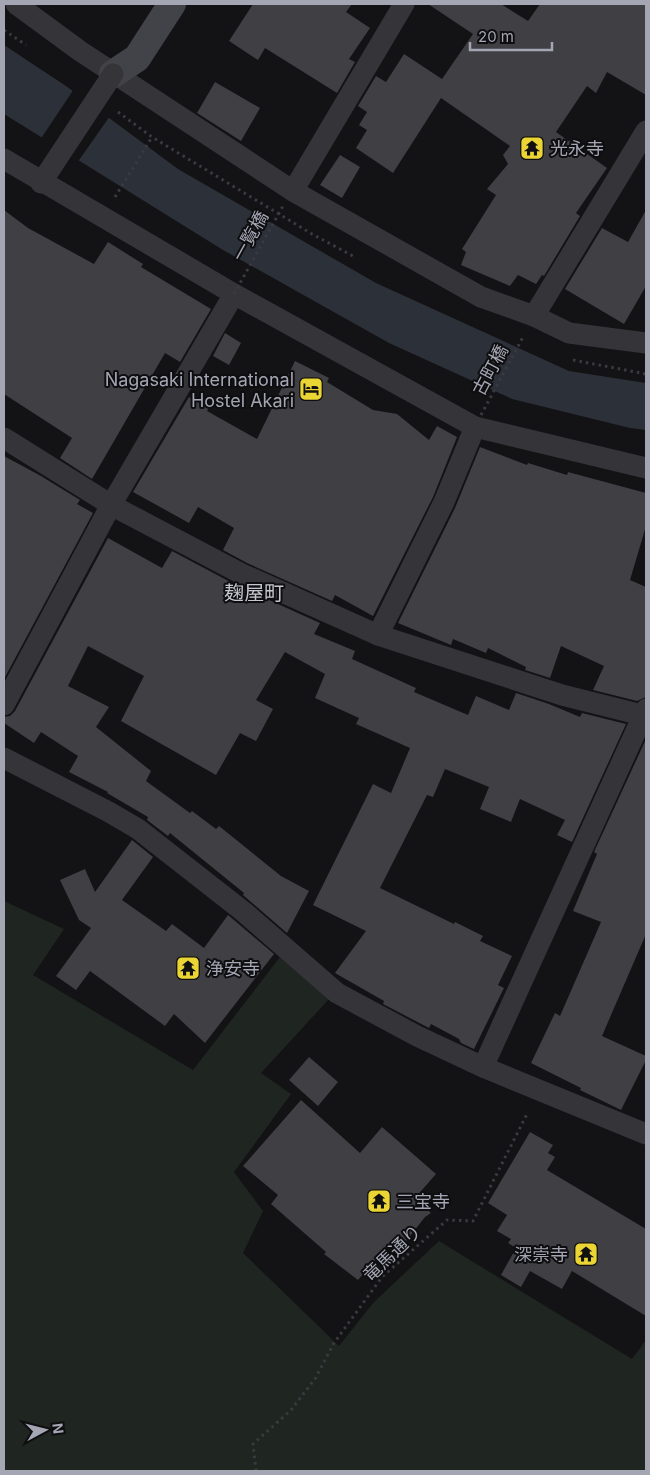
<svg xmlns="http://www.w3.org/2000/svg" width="650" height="1475" font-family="Inter,'Noto Sans JP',sans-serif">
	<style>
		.green { fill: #1f2621 }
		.water { fill: #2b3039 }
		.pier { fill: #131214 }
		.building { fill: #3f3f44 }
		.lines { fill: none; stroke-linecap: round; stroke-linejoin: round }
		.path { stroke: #3a3a40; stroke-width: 3; stroke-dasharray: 2.5 4; stroke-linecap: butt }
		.street { stroke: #343439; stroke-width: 21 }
		.secondary { stroke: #424249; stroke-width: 28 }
		.path-bridge { stroke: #3a3a40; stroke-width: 3; stroke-dasharray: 2.5 4; stroke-linecap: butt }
		.street-bridge { stroke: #343439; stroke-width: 21 }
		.labels { text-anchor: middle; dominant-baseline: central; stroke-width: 4; stroke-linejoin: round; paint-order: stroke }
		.poi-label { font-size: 18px; fill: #a4a6b4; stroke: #0e0d0f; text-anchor: start }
		.street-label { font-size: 18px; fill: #a4a6b4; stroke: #0e0d0f }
		.quarter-label { font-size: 20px; fill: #c5c6d0; stroke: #0e0d0f }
	</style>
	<rect width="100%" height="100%" fill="#131214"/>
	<polygon class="green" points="4,901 64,929 33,975 193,1070 280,957 330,998 261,1073 291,1094 234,1172 263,1211 243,1253 339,1346 373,1303 439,1241 632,1359 646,1340 646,1471 4,1471"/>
	<polygon class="water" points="4,45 66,86 178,169 376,283 569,371 646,383 646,430 630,428 512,399 389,343 223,250 4,114"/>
	<polygon class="pier" points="74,89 110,116 77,163 40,140"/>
	<g class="building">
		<polygon points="253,4 352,4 346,12 370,28 349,59 355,62 337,93 265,48 258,60 229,41"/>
		<polygon points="428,4 501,4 528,21 540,4 646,4 646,95 607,72 596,93 587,86 556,132 607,168 576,213 580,216 544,276 542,275 536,284 518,275 510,286 461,265 466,252 462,249 496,195 487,189 508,164 503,155 510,146 441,98 393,173 356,148 367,130 359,125 367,112 358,106 376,76 386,82 404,54 442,79 473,34"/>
		<polygon points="215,82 260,108 241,141 197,113"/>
		<polygon points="340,155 360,167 342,198 320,185"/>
		<polygon points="4,210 28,228 94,264 108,242 143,264 141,267 211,309 180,362 165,353 92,479 60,458 72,438 4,394"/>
		<polygon points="646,210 646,286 624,324 565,289 602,228 628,242"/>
		<polygon points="225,333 241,343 229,365 213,356"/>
		<polygon points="295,361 329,378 327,382 373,410 397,414 429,440 437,426 457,437 433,497 373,616 335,595 332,601 247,563 223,550 234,528 198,507 189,523 133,492 189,397 209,408 207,411 257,439"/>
		<polygon points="480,447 527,465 528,463 567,475 568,472 646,493 646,526 630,580 646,587 646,697 637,701 593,690 604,666 561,646 550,678 525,670 526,667 488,648 486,653 453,639 451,645 398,623 455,508"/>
		<polygon points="4,456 41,476 80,500 77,504 93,513 4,679"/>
		<polygon points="108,538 162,568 172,551 236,585 320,623 314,634 355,651 352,659 416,688 414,692 468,715 476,696 509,710 516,693 549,704 580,717 582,713 626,724 572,842 557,835 565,820 520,799 511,822 480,809 489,787 445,769 433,797 427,795 380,888 454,924 455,922 483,936 480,941 512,956 498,985 504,988 474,1049 461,1043 459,1039 431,1024 429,1028 383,1004 384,1001 335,973 366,931 313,905 373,784 391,793 410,748 356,724 359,718 315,698 325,674 285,652 256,700 273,709 256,741 240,733 216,775 121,721 144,676 88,646 68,686 109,707 96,727 151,771 146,781 190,813 192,811 216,829 219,826 281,876 309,891 287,933 243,895 244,893 170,833 168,836 147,820 148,817 107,793 108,792 69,772 78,756 41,732 34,743 4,723 4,717 10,716 15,711"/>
		<polygon points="646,739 646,934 602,1036 646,1056 646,1060 621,1110 580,1090 581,1088 531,1063 555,1013 560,1016 601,922 573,911 597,854 594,852"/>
		<polygon points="132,840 153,857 122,900 166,931 172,924 204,948 228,915 274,954 205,1043 174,1014 165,1026 90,971 76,990 56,976 91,928 79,920 60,880 85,869 95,892"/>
		<polygon points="309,1057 338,1082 318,1106 289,1080"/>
		<polygon points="301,1100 360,1153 382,1127 436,1174 415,1198 431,1213 425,1217 399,1250 389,1244 358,1280 324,1254 326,1252 271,1204 278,1195 243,1166"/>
		<polygon points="530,1132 553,1145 548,1153 555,1157 547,1170 646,1229 646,1316 572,1271 562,1289 530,1271 521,1287 501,1275 516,1248 508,1243 511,1239 497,1231 507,1215 488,1203"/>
	</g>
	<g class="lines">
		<g class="path">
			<polyline points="4,30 26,45"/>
			<polyline points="118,112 152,137 312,234 353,256"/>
			<polyline points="115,197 152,137"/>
			<polyline points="573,360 646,374"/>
			<polyline points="256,1471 253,1444 291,1410 315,1379 334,1343 382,1277 447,1220 473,1221 528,1112"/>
		</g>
		<g class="street">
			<polyline points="16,4 80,51 293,191 481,297 534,316 569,333 646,343"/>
			<polyline points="4,159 234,294 475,427 646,468"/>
			<polyline points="293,191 404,4"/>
			<polyline points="534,316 646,131"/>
			<polyline points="4,438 111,505 242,574 378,635 562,695 646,716"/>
			<polyline points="378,635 444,502 475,427"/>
			<polyline points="4,705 111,505 234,294"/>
			<polyline points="4,758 109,812 138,829 244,912 337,993 417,1036 483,1067 646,1134"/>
			<polyline points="483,1067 646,709"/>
		</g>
		<polyline class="secondary" points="113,74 137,58 172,4"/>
		<g class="path-bridge">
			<polyline points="234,294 283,206"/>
			<polyline points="481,415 523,337"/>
		</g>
		<polyline class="street-bridge" points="41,183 113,74"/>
	</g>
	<defs>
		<g id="temple-square" transform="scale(1.25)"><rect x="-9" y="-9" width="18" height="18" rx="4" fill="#ead535" stroke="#0e0d0f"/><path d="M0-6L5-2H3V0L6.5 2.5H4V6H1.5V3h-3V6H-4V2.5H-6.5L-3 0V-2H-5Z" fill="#111"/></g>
		<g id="hotel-square" transform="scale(1.25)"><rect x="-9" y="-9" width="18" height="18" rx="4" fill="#ead535" stroke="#0e0d0f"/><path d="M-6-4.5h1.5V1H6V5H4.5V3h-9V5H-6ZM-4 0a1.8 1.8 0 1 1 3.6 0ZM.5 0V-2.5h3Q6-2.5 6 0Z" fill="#111"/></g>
	</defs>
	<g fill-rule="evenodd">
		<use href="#temple-square" x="532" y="148"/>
		<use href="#hotel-square" x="311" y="389"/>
		<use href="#temple-square" x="188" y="968"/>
		<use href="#temple-square" x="379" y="1201"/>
		<use href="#temple-square" x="586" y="1254"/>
	</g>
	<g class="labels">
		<g class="poi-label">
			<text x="550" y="148">光永寺</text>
			<text x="294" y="379" text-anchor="end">Nagasaki International<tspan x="294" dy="21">Hostel Akari</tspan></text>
			<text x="206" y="968">浄安寺</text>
			<text x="396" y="1201">三宝寺</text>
			<text x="568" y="1254" text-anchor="end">深崇寺</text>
		</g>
		<g class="street-label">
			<text transform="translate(250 236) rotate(-61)">一覧橋</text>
			<text transform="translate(490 370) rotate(-62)">古町橋</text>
			<text transform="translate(392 1253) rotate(-44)">竜馬通り</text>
		</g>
		<g class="quarter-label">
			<text x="254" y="593">麹屋町</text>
		</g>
	</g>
	<rect width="650" height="1475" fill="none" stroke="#a4a6b4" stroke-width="10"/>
	<g transform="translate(45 1430) rotate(83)" stroke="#0e0d0f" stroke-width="4" paint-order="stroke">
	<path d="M0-4L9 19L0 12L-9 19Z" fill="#a4a6b4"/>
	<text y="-8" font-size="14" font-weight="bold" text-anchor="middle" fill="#a4a6b4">N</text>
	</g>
	<path d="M470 42v8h82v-8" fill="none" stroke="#a4a6b4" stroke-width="2.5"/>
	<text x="478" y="42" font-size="15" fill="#a4a6b4" stroke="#0e0d0f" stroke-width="4" paint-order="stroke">20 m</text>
</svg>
